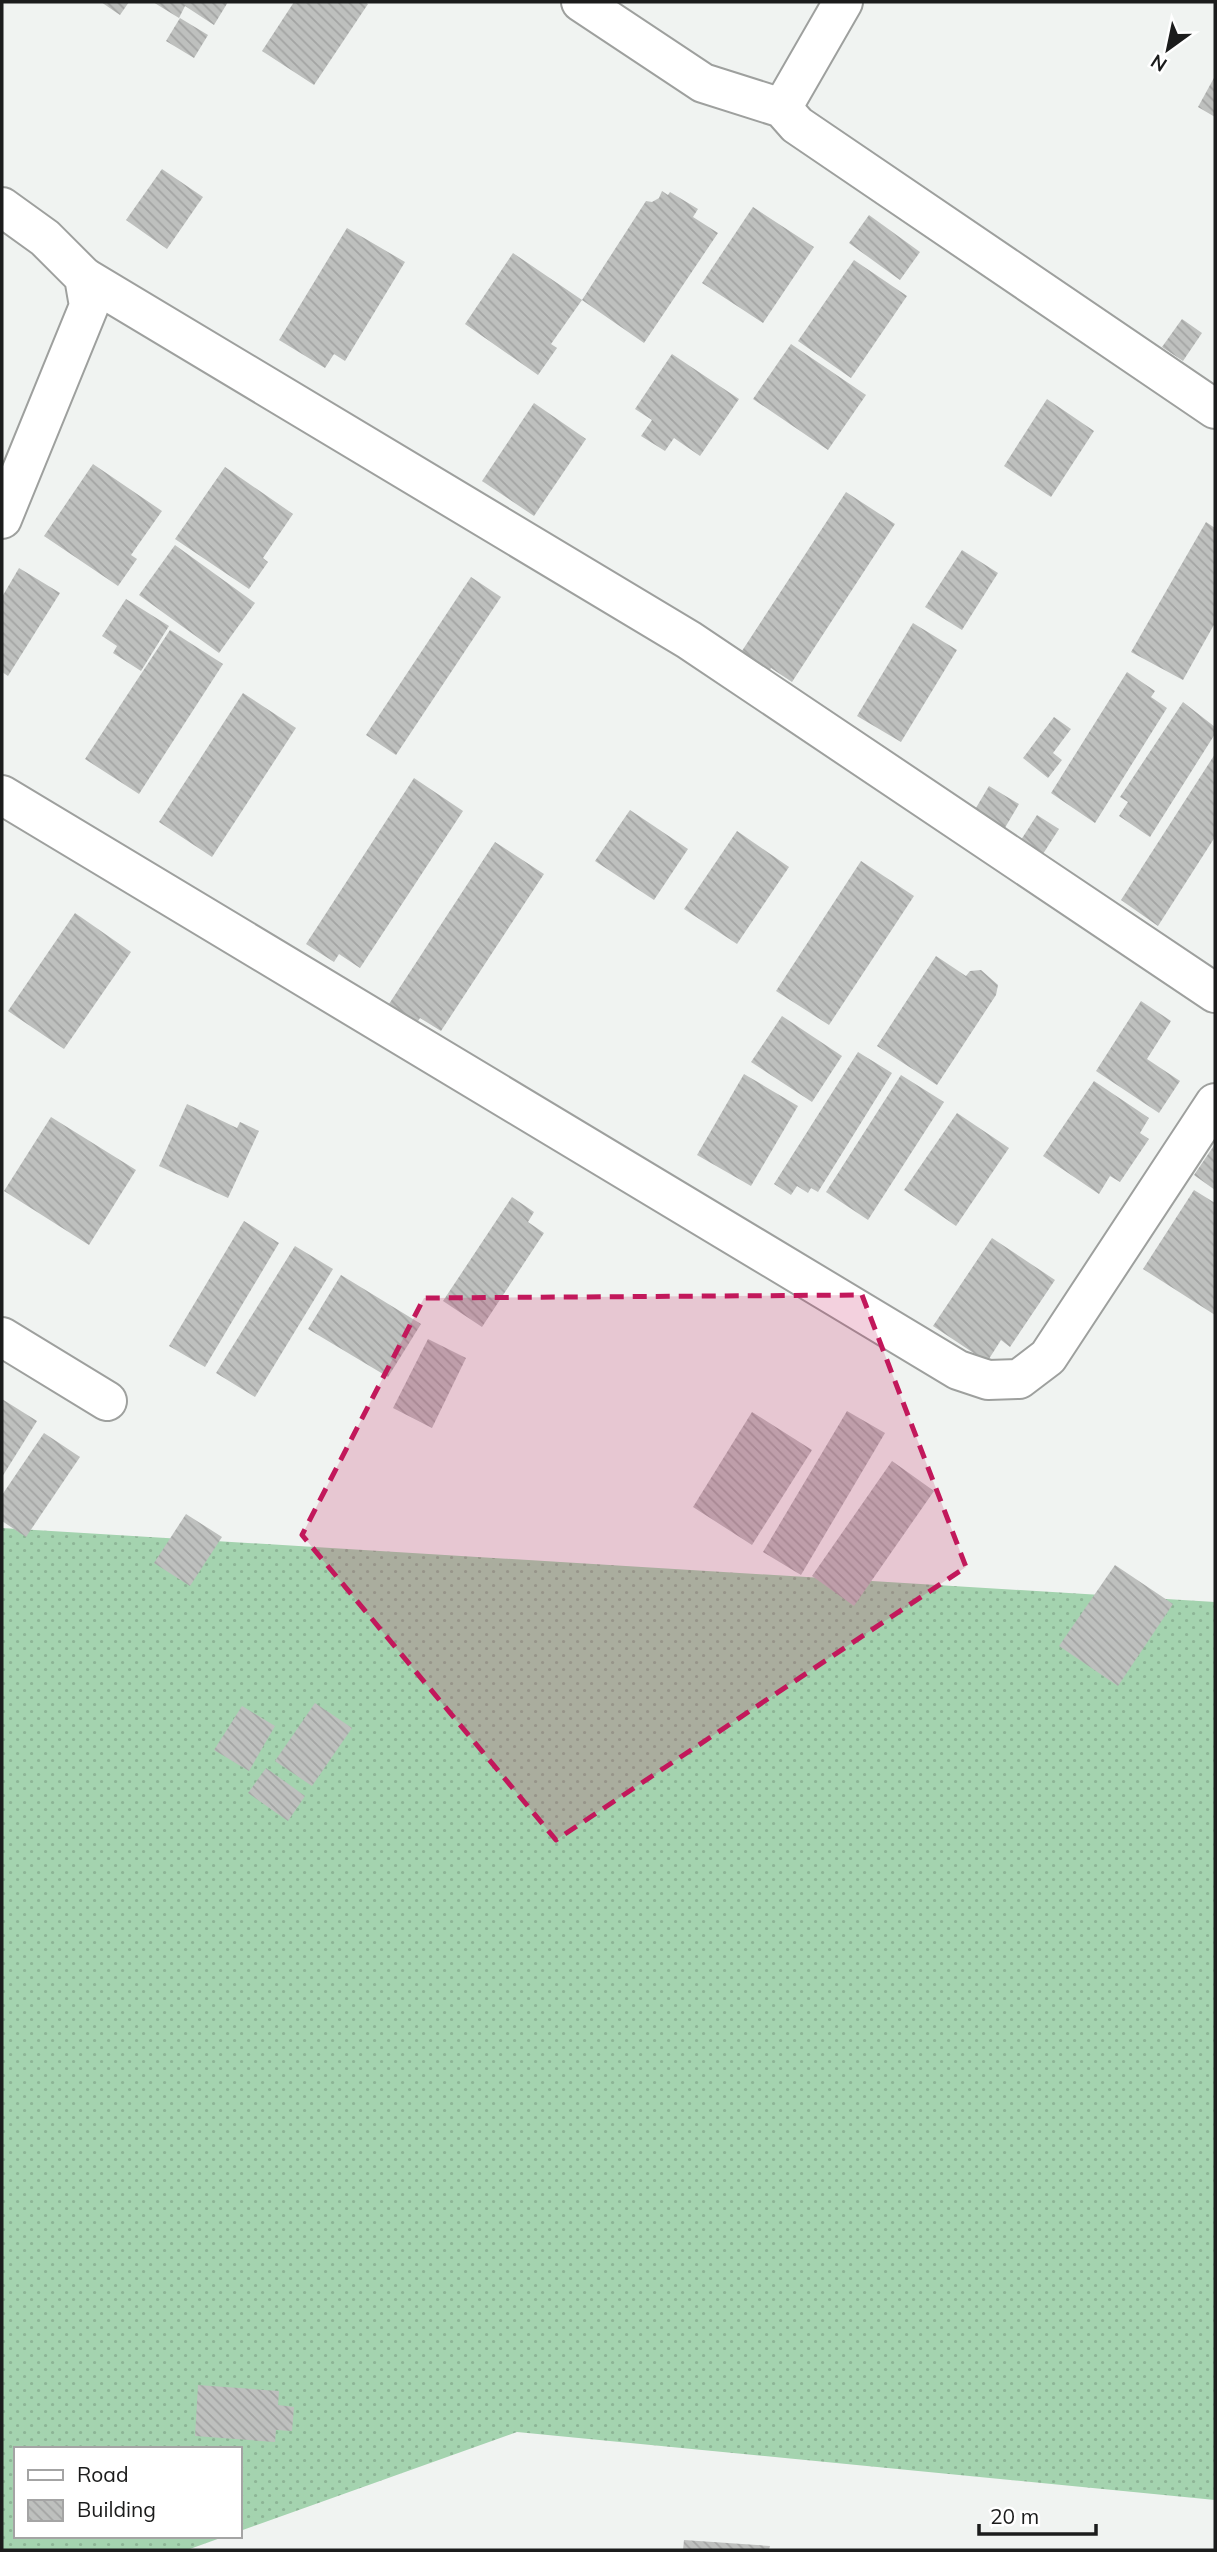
<svg xmlns="http://www.w3.org/2000/svg" width="1217" height="2552" font-family="Mulish,sans-serif">
	<style>
		.grass { fill: url(#grass-dots) }
		.building { fill: url(#building-back-hatch) }
		.lines { fill: none; stroke-linecap: round; stroke-linejoin: round }
		.minor-casing { stroke: #9ea09e; stroke-width: 42 }
		.minor { stroke: #fff; stroke-width: 38 }
		.marked { fill: #c2185b; fill-opacity: 0.2; stroke: #c2185b; stroke-width: 5; stroke-dasharray: 14 9; stroke-linejoin: round }
	</style>
	<defs>
		<pattern id="grass-dots" width="8" height="8" patternUnits="userSpaceOnUse" patternTransform="scale(1.75)"><rect width="8" height="8" fill="#a4d3af"/><path d="M2 2h.1M6 6h.1" fill="none" stroke="#8db596" stroke-width="1.8" stroke-linecap="round"/></pattern>
		<pattern id="building-back-hatch" width="6" height="6" patternUnits="userSpaceOnUse" patternTransform="scale(1.75)"><rect width="6" height="6" fill="#bec0be"/><path d="M-1 5l2 2M0 0l6 6M5-1l2 2" fill="none" stroke="#a3a4a3"/></pattern>
	</defs>
	<rect width="100%" height="100%" fill="#f0f3f1"/>
	<polygon class="grass" points="2,1528 1215,1602 1215,2500 517,2432 240,2531 240,2449 16,2449 16,2536 226,2536 187,2550 2,2550"/>
	<g class="building">
		<polygon points="101,2 129,2 120,15"/>
		<polygon points="153,2 228,2 214,25 185,6 179,18"/>
		<polygon points="294,2 365,2 368,4 314,85 262,51"/>
		<polygon points="180,18 208,35 194,58 166,41"/>
		<polygon points="1215,76 1215,117 1198,107"/>
		<polygon points="162,169 203,197 167,249 126,220"/>
		<polygon points="662,191 668,195 670,192 698,209 693,217 718,233 644,343 582,300 646,201 652,202 659,198"/>
		<polygon points="753,207 814,247 763,323 702,283"/>
		<polygon points="869,215 920,252 900,280 849,243"/>
		<polygon points="347,228 405,262 345,361 334,354 325,368 279,340"/>
		<polygon points="513,253 582,300 551,344 557,348 538,375 465,324"/>
		<polygon points="854,260 907,296 851,378 798,341"/>
		<polygon points="1182,319 1202,333 1183,361 1162,347"/>
		<polygon points="791,344 866,395 828,450 753,399"/>
		<polygon points="672,354 739,399 700,456 674,438 665,451 641,436 652,420 635,409"/>
		<polygon points="1047,399 1094,431 1051,497 1004,466"/>
		<polygon points="534,403 586,439 534,516 482,481"/>
		<polygon points="93,464 162,511 131,555 137,559 118,586 44,536"/>
		<polygon points="225,467 293,514 263,558 268,562 249,589 175,539"/>
		<polygon points="846,492 895,524 792,682 771,668 766,675 738,657"/>
		<polygon points="1206,522 1215,528 1215,623 1183,680 1131,652"/>
		<polygon points="175,545 255,603 219,653 139,595"/>
		<polygon points="962,550 998,573 962,630 925,607"/>
		<polygon points="19,568 60,593 8,676 2,672 2,597"/>
		<polygon points="471,577 501,597 396,755 366,735"/>
		<polygon points="126,599 169,626 141,671 113,653 117,646 102,636"/>
		<polygon points="913,623 957,650 901,742 857,716"/>
		<polygon points="170,630 223,664 139,794 85,759"/>
		<polygon points="1127,672 1155,691 1151,697 1167,708 1095,823 1051,793"/>
		<polygon points="243,693 296,728 212,857 159,822"/>
		<polygon points="1183,702 1215,727 1215,734 1150,837 1119,816 1128,802 1120,797"/>
		<polygon points="1054,717 1071,729 1053,753 1062,760 1048,778 1023,758"/>
		<polygon points="1215,754 1215,837 1158,926 1121,900"/>
		<polygon points="414,778 463,811 360,968 339,954 334,962 306,944"/>
		<polygon points="989,786 1019,804 1003,831 973,813"/>
		<polygon points="630,810 688,849 654,900 595,861"/>
		<polygon points="1037,815 1059,829 1041,857 1019,843"/>
		<polygon points="737,831 789,867 737,944 684,909"/>
		<polygon points="495,842 544,874 441,1031 420,1018 415,1026 387,1007"/>
		<polygon points="861,861 914,896 829,1025 776,991"/>
		<polygon points="75,913 131,952 64,1049 8,1011"/>
		<polygon points="936,956 966,976 970,971 981,970 998,985 996,995 937,1085 877,1046"/>
		<polygon points="1141,1001 1171,1021 1147,1059 1180,1081 1159,1113 1096,1071"/>
		<polygon points="782,1016 842,1056 812,1102 751,1062"/>
		<polygon points="858,1052 892,1073 818,1192 811,1188 808,1193 797,1186 791,1195 774,1184"/>
		<polygon points="744,1074 798,1106 751,1186 697,1155"/>
		<polygon points="901,1075 944,1102 868,1220 826,1192"/>
		<polygon points="1094,1081 1149,1118 1140,1133 1149,1139 1120,1182 1110,1176 1099,1194 1043,1156"/>
		<polygon points="187,1104 237,1128 240,1122 259,1131 228,1198 159,1166"/>
		<polygon points="957,1113 1009,1148 956,1226 904,1190"/>
		<polygon points="51,1117 136,1170 89,1245 4,1191"/>
		<polygon points="1215,1144 1215,1190 1194,1175"/>
		<polygon points="1194,1190 1215,1203 1215,1315 1143,1269"/>
		<polygon points="512,1197 534,1212 528,1222 544,1233 482,1327 443,1301"/>
		<polygon points="244,1221 279,1243 205,1367 169,1346"/>
		<polygon points="992,1238 1055,1280 1010,1347 1001,1340 987,1362 933,1326"/>
		<polygon points="295,1246 333,1269 255,1397 216,1373"/>
		<polygon points="341,1275 421,1324 388,1377 308,1329"/>
		<polygon points="428,1339 466,1358 432,1428 393,1408"/>
		<polygon points="2,1399 37,1421 2,1477"/>
		<polygon points="847,1411 885,1433 801,1575 763,1552"/>
		<polygon points="752,1412 812,1450 752,1545 693,1507"/>
		<polygon points="44,1433 80,1457 26,1537 2,1521 2,1495"/>
		<polygon points="892,1461 934,1491 854,1606 812,1576"/>
		<polygon points="186,1514 222,1537 190,1586 154,1563"/>
		<polygon points="1115,1565 1173,1604 1118,1686 1059,1646"/>
		<polygon points="315,1703 352,1728 312,1786 275,1761"/>
		<polygon points="242,1706 275,1726 249,1771 214,1750"/>
		<polygon points="266,1768 305,1796 288,1821 248,1793"/>
		<polygon points="198,2385 279,2391 278,2405 294,2407 292,2431 276,2430 275,2442 195,2436"/>
		<polygon points="684,2540 770,2546 769,2550 683,2550"/>
	</g>
	<g class="lines">
		<g class="minor-casing">
			<g id="minor">
				<polyline points="581,2 703,83 782,108 797,125 1215,409"/>
				<polyline points="782,108 843,2"/>
				<polyline points="2,207 45,238 84,277 89,306 2,519"/>
				<polyline points="84,277 689,640 1215,993"/>
				<polyline points="2,795 958,1370 988,1380 1019,1379 1048,1357 1215,1103"/>
				<polyline points="2,1337 107,1401"/>
			</g>
		</g>
		<use href="#minor" class="minor"/>
	</g>
	<path class="marked" d="M862,1295l104,272 -410,273 -254,-305 122,-237z"/>
	<rect width="1217" height="2552" fill="none" stroke="#1b1c1c" stroke-width="7"/>
	<rect x="14" y="2447" width="228" height="91" fill="#ffffff" stroke="#a4a4a4" stroke-width="2"/>
	<rect x="28" y="2470" width="35" height="10" fill="#ffffff" stroke="#a4a4a4" stroke-width="2"/>
	<text x="77" y="2482" font-size="21" fill="#1b1c1c">Road</text>
	<rect x="28" y="2500" width="35" height="21" fill="url(#building-back-hatch)" stroke="#a4a4a4" stroke-width="2"/>
	<text x="77" y="2517" font-size="21" fill="#1b1c1c">Building</text>
	<g transform="translate(1168 49) rotate(213)" stroke="#ffffff" stroke-width="5" paint-order="stroke">
	<path d="M0-5L12 26L0 18L-12 26Z" fill="#1b1c1c"/>
	<text y="-10" font-size="19" font-weight="bold" text-anchor="middle" fill="#1b1c1c">N</text>
	</g>
	<path d="M979 2524v10h117v-10" fill="none" stroke="#1b1c1c" stroke-width="3.5"/>
	<text x="990" y="2524" font-size="21" fill="#1b1c1c" stroke="#ffffff" stroke-width="5" paint-order="stroke">20 m</text>
</svg>
